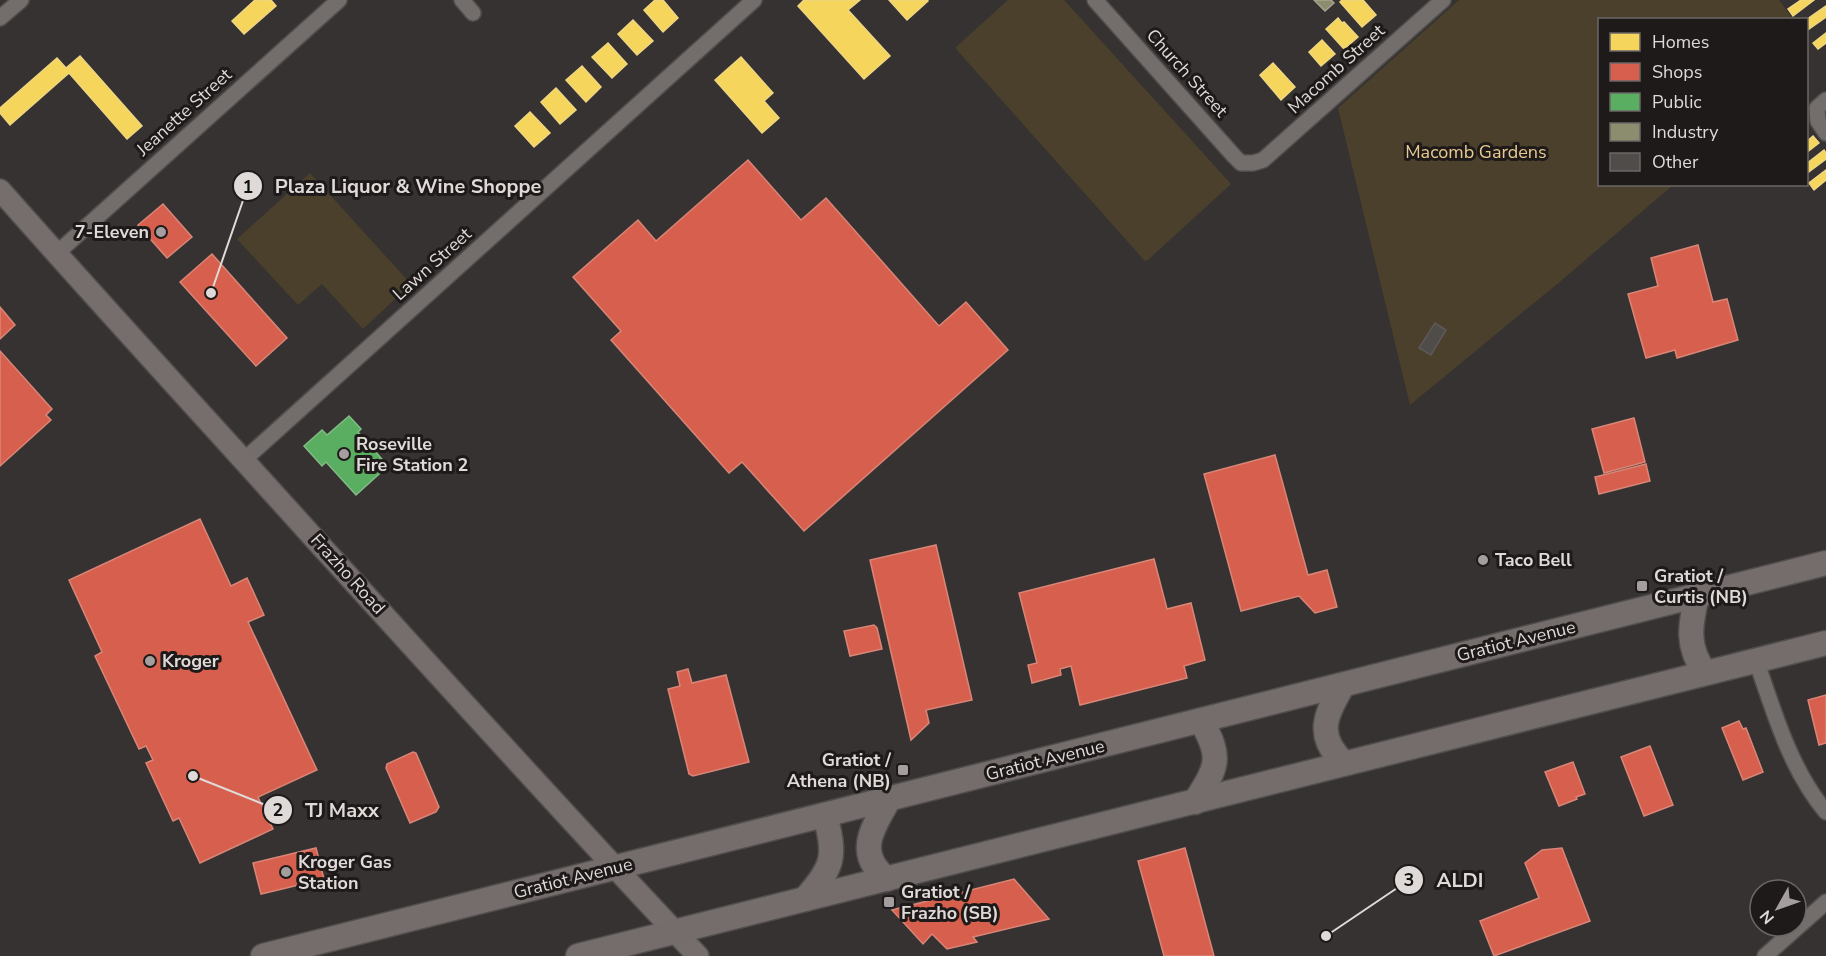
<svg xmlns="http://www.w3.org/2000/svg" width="1826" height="956" font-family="'Nunito Sans',sans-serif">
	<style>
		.green { fill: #4b402c }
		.homes { fill: #f6d55c; stroke: #efd681; stroke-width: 1.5 }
		.shops { fill: #d6604d; stroke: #d98577; stroke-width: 1.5 }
		.public { fill: #5aae61; stroke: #82bb85; stroke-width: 1.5 }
		.industry { fill: #8c8c6e; stroke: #a5a38e; stroke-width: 1.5 }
		.building { fill: #4f4c4a; stroke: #5c5957; stroke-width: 1.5 }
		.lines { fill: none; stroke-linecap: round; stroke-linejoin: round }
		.street-casing { stroke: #504e4d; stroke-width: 18 }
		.secondary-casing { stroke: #504e4d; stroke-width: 24 }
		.primary-casing { stroke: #504e4d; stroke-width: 27 }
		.street { stroke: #736d6c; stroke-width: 15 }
		.secondary { stroke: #766e6d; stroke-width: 21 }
		.primary { stroke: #746d6c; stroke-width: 24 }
		.poi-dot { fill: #a49f9e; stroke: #1e1a19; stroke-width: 2 }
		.labels { text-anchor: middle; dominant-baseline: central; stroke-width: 6; stroke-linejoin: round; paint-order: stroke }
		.street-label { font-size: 18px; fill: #dfdad8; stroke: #1e1a19 }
		.park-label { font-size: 18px; fill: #e8ca8f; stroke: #1e1a19 }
		.poi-label { font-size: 18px; font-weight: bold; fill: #dfdad8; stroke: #1e1a19; text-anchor: start }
		.leader { fill: none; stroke: #dfdad8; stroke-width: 2 }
		.callout-dot { fill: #dfdad8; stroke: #1e1a19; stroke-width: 2 }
		.mark-label { font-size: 18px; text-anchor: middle; font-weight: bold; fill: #111 }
		.callout-label { font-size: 20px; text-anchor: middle; font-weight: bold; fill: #dfdad8; stroke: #1e1a19; stroke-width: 6; stroke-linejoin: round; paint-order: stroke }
	</style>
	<rect width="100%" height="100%" fill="#363231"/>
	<g class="green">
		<polygon points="1008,0 1064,0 1231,184 1148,260 1145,261 957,50 956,47"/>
		<polygon points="1459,0 1779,0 1793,19 1600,20 1600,184 1673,185 1562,280 1410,405 1338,108"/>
		<polygon points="310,173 411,284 363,329 322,284 298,305 237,239"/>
	</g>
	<g class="homes">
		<polygon points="255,0 271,0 276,6 244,34 232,21"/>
		<polygon points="655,0 663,0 678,18 663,32 644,10"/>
		<polygon points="804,0 860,0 848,10 890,56 864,79 798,6"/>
		<polygon points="889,0 927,0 928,1 907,20"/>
		<polygon points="1342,0 1363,0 1376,15 1362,27 1340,2"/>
		<polygon points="1801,0 1814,0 1793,16 1788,9"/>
		<polygon points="1826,6 1826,17 1806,31 1806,20"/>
		<polygon points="1338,18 1342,23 1344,22 1358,37 1344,49 1326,29"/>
		<polygon points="633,20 653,41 637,55 618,34"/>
		<polygon points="1826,33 1826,43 1818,49 1813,43"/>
		<polygon points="1322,40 1335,54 1321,66 1309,52"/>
		<polygon points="608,43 627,64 612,78 592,57"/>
		<polygon points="80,56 142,126 127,139 69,73 10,125 0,113 0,108 57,58 66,68"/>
		<polygon points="741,57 773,93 764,101 779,118 762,133 715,80"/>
		<polygon points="1273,63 1295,87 1281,100 1260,75"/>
		<polygon points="582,66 601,87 586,102 566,80"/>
		<polygon points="556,88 576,110 560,124 541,102"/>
		<polygon points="530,112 550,133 534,147 515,126"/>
		<polygon points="1813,136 1819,143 1806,153 1806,142"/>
		<polygon points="1824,150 1826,153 1826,159 1806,174 1806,164"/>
		<polygon points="1826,170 1826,180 1814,190 1809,183"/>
	</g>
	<g class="shops">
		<polygon points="748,160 801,220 826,198 939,326 966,302 1008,350 804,531 742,462 729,473 611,340 621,331 573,277 638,220 656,241"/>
		<polygon points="163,204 192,237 167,258 138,225"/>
		<polygon points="1698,245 1713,302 1727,299 1738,340 1677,358 1675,350 1646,358 1628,294 1658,286 1651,258"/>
		<polygon points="212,254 287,338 256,366 180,282"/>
		<polygon points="0,307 15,325 0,339"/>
		<polygon points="0,351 52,409 46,415 51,420 0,466"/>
		<polygon points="1634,418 1645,462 1604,473 1592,429"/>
		<polygon points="1275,455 1308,575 1327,570 1337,607 1315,613 1299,596 1241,611 1204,474"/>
		<polygon points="1646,464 1650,481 1599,494 1595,477"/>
		<polygon points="200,519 231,586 247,578 264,615 248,622 317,770 258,797 273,829 200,863 179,818 173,821 146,763 153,760 146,746 139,749 95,656 102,652 69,580"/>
		<polygon points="936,545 972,700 926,710 929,723 911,740 870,560"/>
		<polygon points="1154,559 1167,609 1191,603 1205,660 1184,666 1187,678 1080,705 1071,666 1060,669 1061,675 1032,683 1028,665 1037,663 1019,593"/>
		<polygon points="874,625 877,628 882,649 850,656 844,631"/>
		<polygon points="688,669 692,683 726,675 749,762 693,776 689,774 668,689 680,686 677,672"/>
		<polygon points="1826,695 1826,743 1819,745 1808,700"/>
		<polygon points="1739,721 1743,729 1746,728 1763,772 1743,780 1722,728"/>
		<polygon points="1650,746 1673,805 1644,816 1621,757"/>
		<polygon points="413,752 416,753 439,807 436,812 410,823 386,768 387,764"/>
		<polygon points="1573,762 1585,794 1576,797 1577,799 1559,806 1545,772"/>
		<polygon points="316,848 324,879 261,894 253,863"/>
		<polygon points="1185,848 1214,956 1164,956 1138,861"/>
		<polygon points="1562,848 1590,921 1494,956 1480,921 1539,898 1525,863 1542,850"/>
		<polygon points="1014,879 1049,919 973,937 977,942 947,949 932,934 923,944 892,910"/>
	</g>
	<polygon class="public" points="349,416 361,429 358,432 388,466 356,495 326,462 322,466 304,446 322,430 327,435"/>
	<polygon class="industry" points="1314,0 1331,0 1334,3 1325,11"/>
	<polygon class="building" points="1435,323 1446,330 1431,355 1419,348"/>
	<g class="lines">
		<g class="street-casing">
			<g id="street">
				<polyline points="462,0 473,13"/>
				<polyline points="1095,0 1234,156 1241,163 1253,163 1263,160 1443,0"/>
				<polyline points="0,18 21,0"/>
				<polyline points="1826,100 1817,108 1818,121 1826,133"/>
				<polyline points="56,254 339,0"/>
				<polyline points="244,460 754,0"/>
				<path d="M1756,660c18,52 34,109 70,152"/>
				<polyline points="1765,956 1826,902"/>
			</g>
		</g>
		<g class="secondary-casing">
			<path id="secondary" d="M0,190c106,120 214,237 321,356 125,137 249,275 377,410"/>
		</g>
		<g class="primary-casing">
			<g id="primary">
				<path d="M1697,595c-7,31 -11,51 8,78"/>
				<path d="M1343,685c-18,30 -28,51 1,78"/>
				<path d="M1195,802c22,-35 28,-44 6,-81"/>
				<path d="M887,879c-33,-26 -14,-51 2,-80"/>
				<path d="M805,899c29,-33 31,-42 20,-84"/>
				<polyline points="263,956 1826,563"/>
				<polyline points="578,956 1826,643"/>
			</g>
		</g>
		<use href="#street" class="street"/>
		<use href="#secondary" class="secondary"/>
		<use href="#primary" class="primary"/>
	</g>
	<g class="poi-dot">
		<circle cx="161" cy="232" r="6"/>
		<circle cx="344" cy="454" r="6"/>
		<circle cx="1483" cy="560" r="6"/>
		<rect x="1636" y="580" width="12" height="12" rx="3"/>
		<circle cx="150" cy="661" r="6"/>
		<rect x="897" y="764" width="12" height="12" rx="3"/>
		<circle cx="286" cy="872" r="6"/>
		<rect x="883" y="896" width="12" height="12" rx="3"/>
	</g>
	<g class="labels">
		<g class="street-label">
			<text transform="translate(1336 69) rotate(-42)">Macomb Street</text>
			<text transform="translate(1187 73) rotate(48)">Church Street</text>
			<text transform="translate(184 112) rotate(-42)">Jeanette Street</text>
			<text transform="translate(432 264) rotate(-42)">Lawn Street</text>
			<text transform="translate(348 574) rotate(48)">Frazho Road</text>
			<text transform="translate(1516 641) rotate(-14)">Gratiot Avenue</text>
			<text transform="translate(1045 760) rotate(-14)">Gratiot Avenue</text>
			<text transform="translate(573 878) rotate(-14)">Gratiot Avenue</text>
		</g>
		<g class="park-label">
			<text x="1476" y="152">Macomb Gardens</text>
		</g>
		<g class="poi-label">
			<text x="149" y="232" text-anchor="end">7-Eleven</text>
			<text x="356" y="444">Roseville<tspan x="356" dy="21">Fire Station 2</tspan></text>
			<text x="1495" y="560">Taco Bell</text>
			<text x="1654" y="576">Gratiot /<tspan x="1654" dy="21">Curtis (NB)</tspan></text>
			<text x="162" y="661">Kroger</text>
			<text x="891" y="760" text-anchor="end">Gratiot /<tspan x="891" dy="21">Athena (NB)</tspan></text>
			<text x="298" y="862">Kroger Gas<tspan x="298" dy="21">Station</tspan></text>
			<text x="901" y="892">Gratiot /<tspan x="901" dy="21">Frazho (SB)</tspan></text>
		</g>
	</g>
	<path class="leader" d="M211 293L248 186M193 776L278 810M1326 936L1409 880"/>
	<g class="callout-dot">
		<circle cx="211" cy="293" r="6"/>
		<circle cx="193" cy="776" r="6"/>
		<circle cx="1326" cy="936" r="6"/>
		<circle cx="248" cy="186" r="15"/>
		<circle cx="278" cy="810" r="15"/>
		<circle cx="1409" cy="880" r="15"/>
	</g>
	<g class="mark-label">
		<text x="248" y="193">1</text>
		<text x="278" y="816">2</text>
		<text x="1409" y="886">3</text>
	</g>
	<g class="callout-label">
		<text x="408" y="193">Plaza Liquor &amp; Wine Shoppe</text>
		<text x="342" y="817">TJ Maxx</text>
		<text x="1460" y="887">ALDI</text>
	</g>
	<rect x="1598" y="18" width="210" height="168" fill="#1e1a19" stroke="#6b6765" stroke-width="1.5"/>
	<rect x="1610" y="33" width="30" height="18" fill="#f6d55c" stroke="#6b6765" stroke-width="1.5"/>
	<text x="1652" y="48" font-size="18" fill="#dfdad8">Homes</text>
	<rect x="1610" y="63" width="30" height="18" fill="#d6604d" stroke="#6b6765" stroke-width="1.5"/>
	<text x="1652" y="78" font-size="18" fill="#dfdad8">Shops</text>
	<rect x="1610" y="93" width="30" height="18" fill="#5aae61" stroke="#6b6765" stroke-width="1.5"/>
	<text x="1652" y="108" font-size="18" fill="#dfdad8">Public</text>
	<rect x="1610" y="123" width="30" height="18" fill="#8c8c6e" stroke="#6b6765" stroke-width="1.5"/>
	<text x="1652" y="138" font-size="18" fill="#dfdad8">Industry</text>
	<rect x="1610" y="153" width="30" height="18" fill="#4f4c4a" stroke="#6b6765" stroke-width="1.5"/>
	<text x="1652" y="168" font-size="18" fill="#dfdad8">Other</text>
	<g transform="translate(1778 908) rotate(230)"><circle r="28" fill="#1e1a19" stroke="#6b6765" stroke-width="1.5"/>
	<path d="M0-4.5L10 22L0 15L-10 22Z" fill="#a49f9e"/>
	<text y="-9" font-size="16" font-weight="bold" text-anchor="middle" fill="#dfdad8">N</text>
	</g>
</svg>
